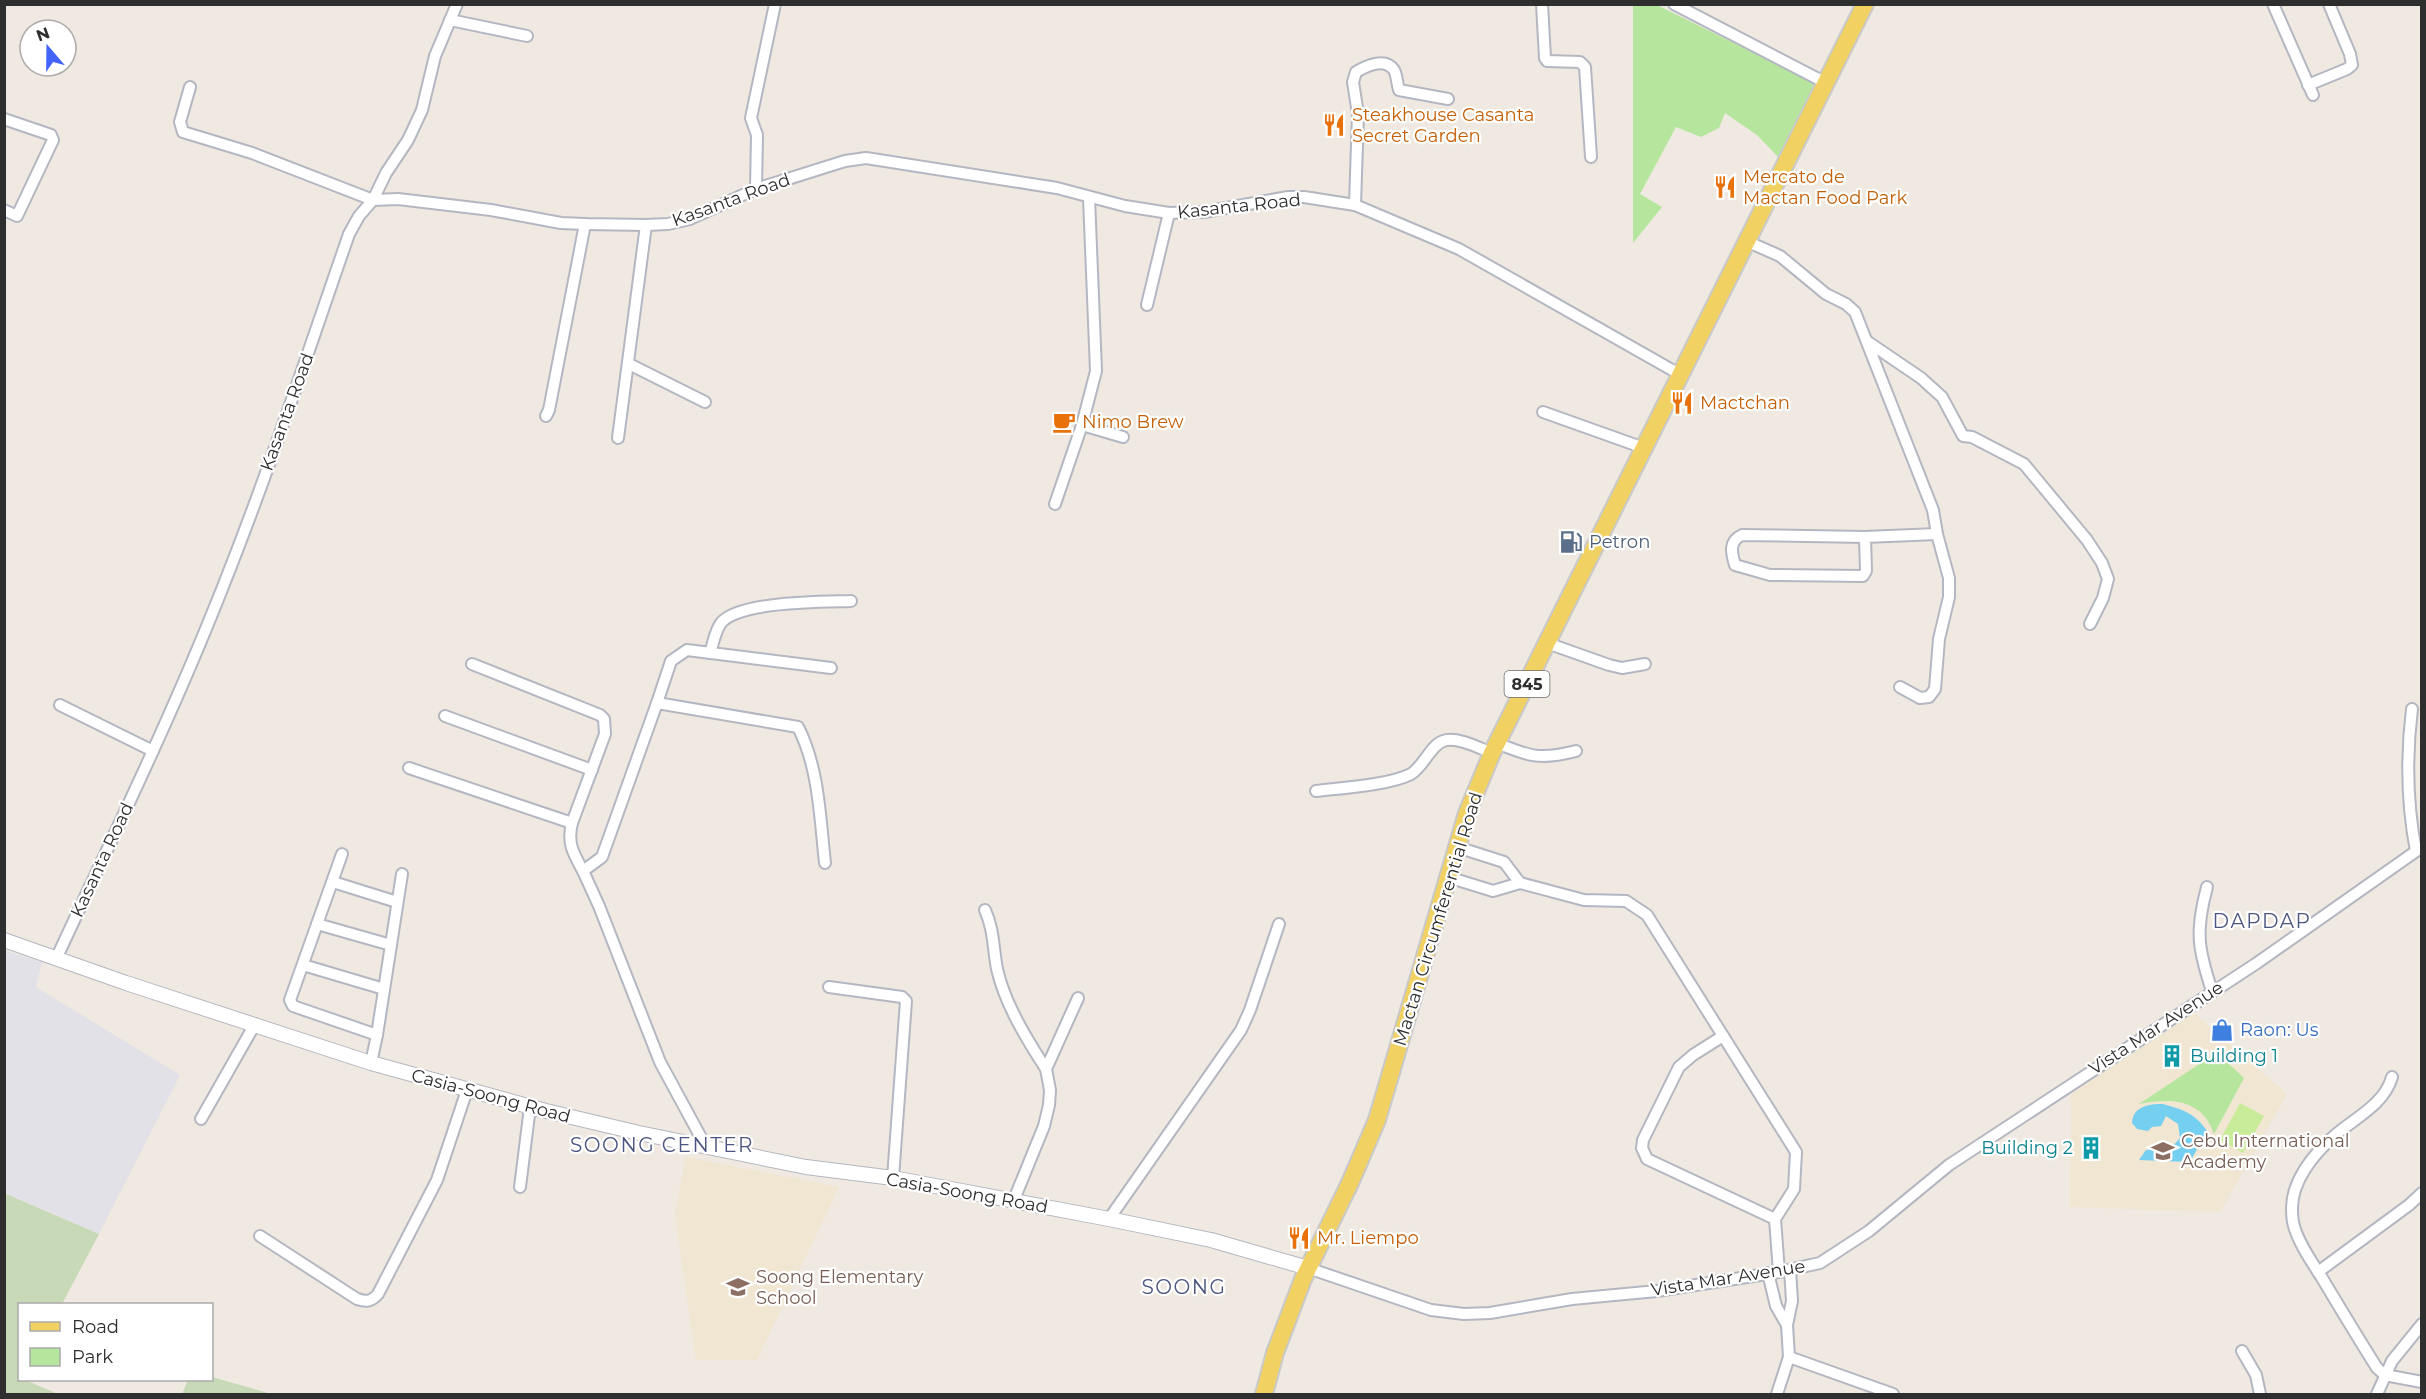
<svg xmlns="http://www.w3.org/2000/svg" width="2426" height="1399" font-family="Montserrat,sans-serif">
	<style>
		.industrial { fill: #e3e1e8 }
		.education { fill: #f0e6d1 }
		.green { fill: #b6e59e }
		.cemetery { fill: #c8d9b8 }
		.pitch { fill: #c9ec9a }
		.water { fill: #75cff0 }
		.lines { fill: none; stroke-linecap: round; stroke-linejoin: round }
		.street-casing { stroke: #b4b7c1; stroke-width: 14 }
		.secondary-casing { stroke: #b4b7c1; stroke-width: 16 }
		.primary-casing { stroke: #c9c9c9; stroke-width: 20 }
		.street { stroke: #fff; stroke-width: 10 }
		.secondary { stroke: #fff; stroke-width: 14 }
		.primary { stroke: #f2d163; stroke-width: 16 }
		.labels { text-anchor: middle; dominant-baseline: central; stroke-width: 4.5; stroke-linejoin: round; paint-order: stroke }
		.shield { fill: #fff; stroke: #6d6d6d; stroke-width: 1.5 }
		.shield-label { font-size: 16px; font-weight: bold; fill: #2e2e2e }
		.food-label { font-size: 18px; fill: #c56008; stroke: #fff; text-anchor: start }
		.street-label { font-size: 18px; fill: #2e2e2e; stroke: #fff }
		.service-label { font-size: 18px; fill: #4e5e75; stroke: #fff; text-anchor: start }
		.shop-label { font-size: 18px; fill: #366cbe; stroke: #fff; text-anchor: start }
		.culture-label { font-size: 18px; fill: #0d838f; stroke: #fff; text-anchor: start }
		.education-label { font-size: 18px; fill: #785e54; stroke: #fff; text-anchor: start }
		.neighbourhood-label { font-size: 20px; letter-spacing: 1.5px; fill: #4d5680; stroke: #fff }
	</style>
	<rect width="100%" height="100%" fill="#efe9e1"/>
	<polygon class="industrial" points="5,951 42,962 36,987 180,1075 99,1234 5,1193"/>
	<g class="education">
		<polygon points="2194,1013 2287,1094 2220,1212 2070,1207 2071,1094"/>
		<polygon points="686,1157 839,1187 757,1360 696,1360 675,1214"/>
	</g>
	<g class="green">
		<polygon points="1633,5 1657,5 1817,84 1781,160 1757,135 1725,113 1719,128 1701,137 1676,127 1640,194 1662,207 1633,243"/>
		<path d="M2218,1054l26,24 -30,56c-12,-36 -44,-36 -75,-30l71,-47z"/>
	</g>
	<g class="cemetery">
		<polygon points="4,1193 99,1234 62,1304 20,1304 20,1380 25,1380 58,1394 5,1394"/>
		<polygon points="212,1377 268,1393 267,1394 182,1394 188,1380 212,1380"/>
	</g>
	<polygon class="pitch" points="2240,1103 2264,1116 2243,1153 2220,1140"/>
	<path class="water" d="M2163,1104c19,5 33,10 44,27l-17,31 -51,-2 7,-10 26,-3 8,-9 -2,-14 -12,-8 -5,10 -9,1 -4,4 -11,-2 -5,-6c1,-17 17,-19 31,-19z"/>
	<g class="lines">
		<g class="street-casing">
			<g id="street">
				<polyline points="1542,4 1545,58 1547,61 1580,62 1585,67 1591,157"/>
				<polyline points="1674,4 1826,83"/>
				<polyline points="2273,4 2313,95"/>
				<polyline points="450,20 527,36"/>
				<polyline points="2308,85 2347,69 2352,65 2350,54 2329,4"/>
				<polyline points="190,87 180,122 183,132 252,153 373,200 398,199 491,210 561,223 585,224 646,225 668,224 690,219 756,189 845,161 866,158 1057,188 1125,206 1169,213 1204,212 1288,197 1304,197 1355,205 1459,249 1681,375"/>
				<polyline points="4,119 51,135 53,140 17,216 4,210"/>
				<polyline points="756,189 757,135 751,118 775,4"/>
				<path d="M1355,205l3,-91 -5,-32 3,-10c10,-6 29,-15 38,-2 3,5 3,14 5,20l49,9"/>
				<polyline points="1746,241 1780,256 1826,294 1846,304 1855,312 1933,510 1937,534 1949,578 1949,597 1939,639 1935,689 1929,697 1920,698 1900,687"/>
				<polyline points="1147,305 1169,213"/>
				<polyline points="1868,342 1921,378 1942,397 1963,436 1972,437 2024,464 2087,540 2102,563 2108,579 2103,598 2090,624"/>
				<polyline points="629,364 705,402"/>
				<polyline points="1543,412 1644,448"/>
				<polyline points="546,416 549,410 585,224"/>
				<polyline points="1082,425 1123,437"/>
				<polyline points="618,438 646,225"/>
				<polyline points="1055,504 1082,425 1096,371 1089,198"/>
				<path d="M1865,537l1,34 -3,5 -93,-1 -35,-10c-4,-13 -6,-24 7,-30l123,2 72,-3"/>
				<polyline points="1547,643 1609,665 1622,668 1645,664"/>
				<path d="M710,653c3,-9 5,-22 11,-30 18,-22 102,-21 130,-22"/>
				<polyline points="472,664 600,715 604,719 605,734 572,823"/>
				<polyline points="657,703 671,661 687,650 831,668"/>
				<polyline points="60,705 153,751"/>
				<path d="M2412,709c-6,48 -5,95 4,142"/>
				<polyline points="445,716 592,770"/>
				<path d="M1497,743c33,14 44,17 79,8"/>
				<path d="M409,768l163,55c-5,20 1,30 11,48"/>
				<path d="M1316,791c25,-3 74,-6 95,-17 13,-8 19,-28 32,-33 14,-5 36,7 49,12"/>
				<polyline points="1457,847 1504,862 1520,883"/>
				<polyline points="342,854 290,1000 293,1006 377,1035"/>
				<polyline points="1448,877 1493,891 1520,883 1584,900 1626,901 1647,915 1796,1152 1794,1189 1775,1219 1779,1272"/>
				<polyline points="333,882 397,902"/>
				<path d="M2207,887c-12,44 -9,62 5,104"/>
				<path d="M985,910c9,20 8,38 12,59 8,35 29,69 49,100"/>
				<polyline points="317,924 391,945"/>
				<path d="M57,957c53,-114 108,-227 155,-343 51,-125 93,-253 137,-380l10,-18 14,-16 13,-27 22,-33 14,-30 13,-54 22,-52"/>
				<polyline points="303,965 384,989"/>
				<polyline points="829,987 902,997 906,1001 893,1178"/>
				<polyline points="1723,1036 1693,1055 1679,1067 1643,1140 1642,1148 1647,1159 1775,1219"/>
				<polyline points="371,1063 377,1035 402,874"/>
				<path d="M2392,1077c-8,29 -40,42 -60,61 -19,17 -40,43 -40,70 0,5 0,12 2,18 5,18 18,36 28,52 18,30 36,60 55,90l8,7 37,7"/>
				<polyline points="201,1119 255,1024"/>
				<path d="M705,1145l-45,-83 -61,-156 -16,-35 19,-14 55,-154 141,24c21,41 22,91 27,136"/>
				<polyline points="520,1187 530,1107"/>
				<polyline points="1013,1202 1044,1126 1049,1105 1050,1090 1046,1069 1078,998"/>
				<polyline points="1109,1219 1241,1030 1250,1010 1279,924"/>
				<path d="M260,1236l97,63c9,3 14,3 21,-5l59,-114 30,-90"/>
				<polyline points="1308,1268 1431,1310 1464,1314 1490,1313 1572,1299 1657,1291 1779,1272 1820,1263 1869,1231 1949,1165 2257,963 2422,847"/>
				<polyline points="2318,1272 2409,1205 2422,1193"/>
				<polyline points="1768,1273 1776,1306 1787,1325 1792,1301 1790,1270"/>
				<polyline points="2242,1351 2256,1375 2260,1394"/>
				<polyline points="1789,1357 1893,1394"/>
				<polyline points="1777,1394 1789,1357 1787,1325"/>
				<polyline points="2377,1394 2392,1361 2422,1324"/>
			</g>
		</g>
		<g class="secondary-casing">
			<polyline id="secondary" points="4,940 126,983 371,1063 546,1111 639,1133 806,1167 893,1178 1109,1219 1211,1240 1308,1268"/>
		</g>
		<g class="primary-casing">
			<polyline id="primary" points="1264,1394 1275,1353 1303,1279 1350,1183 1377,1120 1467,813 1492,753 1865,4"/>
		</g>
		<use href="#street" class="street"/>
		<use href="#secondary" class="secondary"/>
		<use href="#primary" class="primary"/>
	</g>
	<defs>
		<g id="restaurant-bare" transform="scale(1.8)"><path d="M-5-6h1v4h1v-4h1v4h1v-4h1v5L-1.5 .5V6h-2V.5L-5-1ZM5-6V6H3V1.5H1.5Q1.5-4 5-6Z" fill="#e8710a" stroke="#fff" stroke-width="2.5" paint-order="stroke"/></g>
		<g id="cafe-bare" transform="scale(1.8)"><path d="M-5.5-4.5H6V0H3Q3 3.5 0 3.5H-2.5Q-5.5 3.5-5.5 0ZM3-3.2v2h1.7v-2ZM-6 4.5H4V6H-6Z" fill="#e8710a" stroke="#fff" stroke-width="2.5" paint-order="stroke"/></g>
		<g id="fuel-bare" transform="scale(1.8)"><path d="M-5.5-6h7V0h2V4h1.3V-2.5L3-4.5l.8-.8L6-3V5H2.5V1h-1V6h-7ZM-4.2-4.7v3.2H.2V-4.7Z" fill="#5c6f8a" stroke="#fff" stroke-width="2.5" paint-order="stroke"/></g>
		<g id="shop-bare" transform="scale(1.8)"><path d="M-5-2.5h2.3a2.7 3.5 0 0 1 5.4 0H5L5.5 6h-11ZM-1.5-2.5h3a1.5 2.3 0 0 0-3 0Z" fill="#3f7fe0" stroke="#fff" stroke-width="2.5" paint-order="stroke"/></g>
		<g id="building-bare" transform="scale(1.8)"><path d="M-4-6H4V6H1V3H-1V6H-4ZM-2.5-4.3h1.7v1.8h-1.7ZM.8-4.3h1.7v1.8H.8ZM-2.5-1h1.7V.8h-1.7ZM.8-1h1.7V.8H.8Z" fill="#0f9aa8" stroke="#fff" stroke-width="2.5" paint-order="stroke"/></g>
		<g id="school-bare" transform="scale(1.8)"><path d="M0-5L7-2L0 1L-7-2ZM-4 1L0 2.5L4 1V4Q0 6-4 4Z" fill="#8d6e63" stroke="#fff" stroke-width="2.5" paint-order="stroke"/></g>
	</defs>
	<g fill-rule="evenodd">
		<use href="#restaurant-bare" x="1334" y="125"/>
		<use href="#restaurant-bare" x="1725" y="187"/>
		<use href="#restaurant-bare" x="1682" y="403"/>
		<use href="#cafe-bare" x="1064" y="422"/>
		<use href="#fuel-bare" x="1571" y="542"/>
		<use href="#shop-bare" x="2222" y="1030"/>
		<use href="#building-bare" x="2172" y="1056"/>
		<use href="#building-bare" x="2091" y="1148"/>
		<use href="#school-bare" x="2163" y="1151"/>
		<use href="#restaurant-bare" x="1299" y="1238"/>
		<use href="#school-bare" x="738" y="1287"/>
	</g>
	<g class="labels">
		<rect class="shield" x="1504.5" y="671" width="45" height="26" rx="4.5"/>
		<g class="shield-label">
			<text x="1527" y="684">845</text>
		</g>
		<g class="food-label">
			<text x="1352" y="115">Steakhouse Casanta<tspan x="1352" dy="21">Secret Garden</tspan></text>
			<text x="1743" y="177">Mercato de<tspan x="1743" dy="21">Mactan Food Park</tspan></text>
			<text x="1700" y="403">Mactchan</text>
			<text x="1082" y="422">Nimo Brew</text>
			<text x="1317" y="1238">Mr. Liempo</text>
		</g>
		<g class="street-label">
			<text transform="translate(731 200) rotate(-20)">Kasanta Road</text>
			<text transform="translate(1239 206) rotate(-6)">Kasanta Road</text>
			<text transform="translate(287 412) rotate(-70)">Kasanta Road</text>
			<text transform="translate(102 860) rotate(-65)">Kasanta Road</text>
			<text transform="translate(1438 919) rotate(-73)">Mactan Circumferential Road</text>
			<text transform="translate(2156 1028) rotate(-33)">Vista Mar Avenue</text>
			<text transform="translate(491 1096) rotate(15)">Casia-Soong Road</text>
			<text transform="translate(967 1193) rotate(10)">Casia-Soong Road</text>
			<text transform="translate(1728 1278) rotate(-9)">Vista Mar Avenue</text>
		</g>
		<g class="service-label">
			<text x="1589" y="542">Petron</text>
		</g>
		<g class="shop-label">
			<text x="2240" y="1030">Raon: Us</text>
		</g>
		<g class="culture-label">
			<text x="2190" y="1056">Building 1</text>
			<text x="2073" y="1148" text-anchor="end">Building 2</text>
		</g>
		<g class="education-label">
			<text x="2181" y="1141">Cebu International<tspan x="2181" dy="21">Academy</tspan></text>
			<text x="756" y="1277">Soong Elementary<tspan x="756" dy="21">School</tspan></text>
		</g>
		<g class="neighbourhood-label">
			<text x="2262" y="921">DAPDAP</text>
			<text x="662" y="1145">SOONG CENTER</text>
			<text x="1184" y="1287">SOONG</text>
		</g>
	</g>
	<rect width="2426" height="1399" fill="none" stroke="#2e2e2e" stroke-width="12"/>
	<rect x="18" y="1303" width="195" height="78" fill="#ffffff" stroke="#ababab" stroke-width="1.5"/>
	<rect x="30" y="1322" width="30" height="9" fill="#f2d163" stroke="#ababab" stroke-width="1.5"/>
	<text x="72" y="1333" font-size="18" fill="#2e2e2e">Road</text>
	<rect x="30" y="1348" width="30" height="18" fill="#b6e59e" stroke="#ababab" stroke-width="1.5"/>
	<text x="72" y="1363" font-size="18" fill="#2e2e2e">Park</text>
	<g transform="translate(48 48) rotate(340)"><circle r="28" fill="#ffffff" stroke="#ababab" stroke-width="1.5"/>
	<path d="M0-4.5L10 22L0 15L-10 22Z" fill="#4264fb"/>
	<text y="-9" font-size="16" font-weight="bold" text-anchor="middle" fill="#2e2e2e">N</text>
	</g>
</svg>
